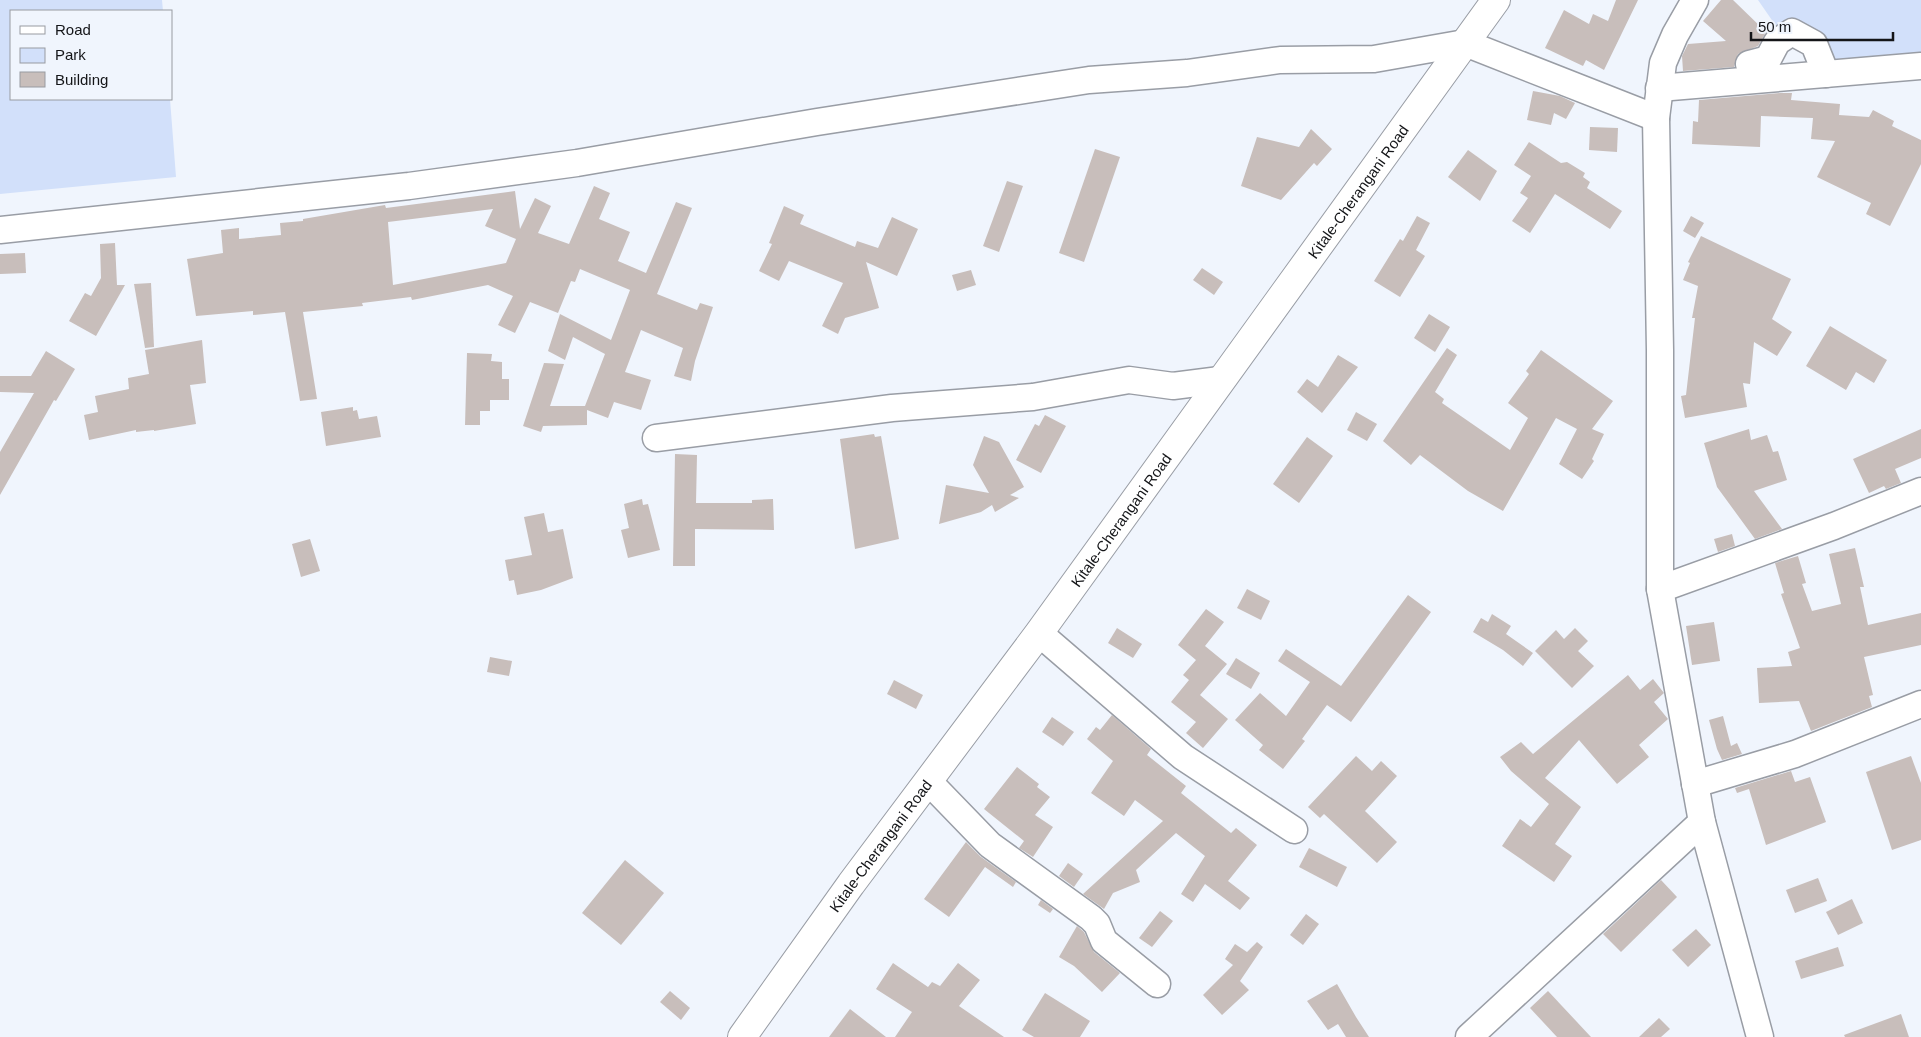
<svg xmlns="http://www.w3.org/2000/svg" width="1921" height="1037" font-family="Arial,sans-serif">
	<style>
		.green { fill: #d2e0fa }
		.building { fill: #c8bebb; fill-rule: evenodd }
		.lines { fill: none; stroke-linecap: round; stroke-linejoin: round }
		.minor-casing { stroke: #999da5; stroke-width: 29 }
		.major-casing { stroke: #999da5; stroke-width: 30 }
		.minor { stroke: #fff; stroke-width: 26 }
		.major { stroke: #fff; stroke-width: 28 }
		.labels { text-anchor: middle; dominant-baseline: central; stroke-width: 5; stroke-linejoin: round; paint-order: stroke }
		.street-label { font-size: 15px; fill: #141518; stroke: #f0f5fd }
	</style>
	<rect width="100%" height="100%" fill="#f0f5fd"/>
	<g class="green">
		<polygon points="0,0 162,0 163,11 11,11 11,99 170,99 176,177 0,194"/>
		<polygon points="1758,0 1921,0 1921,55 1834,64 1795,18 1776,26"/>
	</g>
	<g class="building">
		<polygon points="1616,0 1638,0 1604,70 1586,60 1583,66 1545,48 1564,10 1589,24 1593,14 1608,21"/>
		<polygon points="1721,0 1733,0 1766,32 1758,46 1738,54 1734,67 1683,71 1682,56 1688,44 1726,41 1703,21"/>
		<polygon points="1533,91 1560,96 1575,103 1566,119 1554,113 1551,125 1527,120"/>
		<polygon points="1780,93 1792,93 1791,100 1840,104 1839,115 1869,117 1873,110 1894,121 1892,126 1921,140 1921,164 1890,226 1866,214 1871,203 1817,177 1835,141 1811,139 1813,118 1761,116 1760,147 1692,144 1693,121 1698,122 1699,100"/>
		<polygon points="1590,127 1618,128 1617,152 1589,150"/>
		<polygon points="1311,129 1332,149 1317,166 1314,163 1281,200 1241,186 1257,137 1299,147"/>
		<polygon points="1529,142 1561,163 1567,162 1585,173 1583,177 1590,182 1587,188 1622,211 1610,229 1555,194 1530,233 1512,221 1528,198 1520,193 1531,176 1514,165"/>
		<polygon points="1095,149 1120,157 1084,262 1059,253"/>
		<polygon points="1468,150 1497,171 1480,201 1448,177"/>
		<polygon points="1007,181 1023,186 999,252 983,246"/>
		<path d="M594,186l16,7 -11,26 31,13 -12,29 28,12 30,-71 16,6 -35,86 40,16 3,-7 13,4 -18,54 -4,20 -17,-5 9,-28 -42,-18 -16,42 26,8 -10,30 -27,-8 -6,16 -21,-8v15l-44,1 -2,6 -18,-6 21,-63 20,1 -14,42h35l20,-52 -32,-17 -8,23 -17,-9 12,-37 51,26 19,-50 -50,-21 -5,13 -4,-1 -13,32 -28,-11 -15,31 -17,-8 15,-29 -25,-11 -76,15 -1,-3 -49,6 1,3 -60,6 14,87 -17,2 -15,-89 -32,3v-4l-57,5 -9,-57 36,-6 -2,-23 18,-2v11l42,-4 -1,-12 23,-2v-2l82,-14 1,3 129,-17 5,38 15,-31 16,8 -13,27 31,11zM493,209l-8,17 31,13 -10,24 -113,22 -5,-63z"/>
		<polygon points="784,206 804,215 800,224 855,247 857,241 878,248 892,217 918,229 897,276 866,262 879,308 845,318 838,334 822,326 843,283 789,261 779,281 759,271 772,244 769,243"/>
		<polygon points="1417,216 1430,223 1416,250 1425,256 1400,297 1374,281 1400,239 1403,241"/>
		<polygon points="1691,216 1704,223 1695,238 1683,231"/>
		<polygon points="1701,236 1791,279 1772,319 1792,332 1777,356 1754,342 1750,384 1743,383 1747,407 1685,418 1681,396 1686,395 1695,318 1692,318 1698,286 1683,280 1690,263 1688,262"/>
		<polygon points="115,243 117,285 125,285 96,336 69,321 85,293 91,296 101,278 100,244"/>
		<polygon points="25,253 26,273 0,274 0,254"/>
		<polygon points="1202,268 1223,282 1214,295 1193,280"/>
		<polygon points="971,270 976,285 957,291 952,275"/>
		<polygon points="151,283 154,347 145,348 134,284"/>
		<polygon points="1429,314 1450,327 1435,352 1414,338"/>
		<polygon points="1830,326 1887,360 1874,383 1856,372 1846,390 1806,366"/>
		<polygon points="202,340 206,383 190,385 196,424 154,431 154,430 136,432 136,430 89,440 84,415 98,412 95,396 129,389 128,378 149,374 145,350"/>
		<polygon points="1447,348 1457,355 1435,392 1444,399 1442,403 1510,450 1528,418 1508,403 1529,374 1526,371 1541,350 1613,401 1592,429 1604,434 1592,459 1594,461 1582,479 1559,464 1577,429 1556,418 1503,511 1468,491 1420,455 1411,465 1383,441"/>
		<polygon points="46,351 75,369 56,401 54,400 0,495 0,452 34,393 0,392 0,376 31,376"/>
		<polygon points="467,353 492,354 491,361 502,362 502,379 509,379 509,400 490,400 490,411 480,411 480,425 465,425"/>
		<polygon points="1338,355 1358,367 1322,413 1297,392 1307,379 1318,387"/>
		<polygon points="353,407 353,411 357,410 359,419 377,416 381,437 326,446 321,412"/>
		<polygon points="1356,412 1377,424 1367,441 1347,430"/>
		<polygon points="1045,415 1066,426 1041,473 1016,460 1035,424 1039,426"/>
		<polygon points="1749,429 1751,440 1767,435 1773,452 1778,451 1787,480 1754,491 1782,529 1755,539 1717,487 1704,443"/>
		<polygon points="1921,429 1921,458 1895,469 1901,483 1886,489 1884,486 1869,493 1853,459"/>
		<polygon points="874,434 875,437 881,436 899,539 855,549 840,439"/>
		<polygon points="984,436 999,442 1024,487 1010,495 1019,498 995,512 992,505 981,512 939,524 946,485 989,493 973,465"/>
		<polygon points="1307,437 1333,456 1299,503 1273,484"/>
		<polygon points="675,454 697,455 696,503 752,503 752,500 773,499 774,530 695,529 695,566 673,566"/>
		<polygon points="642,499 643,505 648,504 660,550 628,558 621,530 629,528 624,504"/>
		<polygon points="544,513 548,532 563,529 573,578 541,590 517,595 514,580 509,581 505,560 532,555 524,517"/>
		<polygon points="1732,534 1735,546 1718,552 1714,539"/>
		<polygon points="310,539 320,571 301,577 292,544"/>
		<polygon points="1855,548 1864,587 1860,587 1868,625 1921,613 1921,645 1864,657 1873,695 1869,696 1872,707 1811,731 1799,701 1759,703 1757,668 1792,666 1788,652 1800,648 1781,594 1784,593 1775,563 1798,556 1806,583 1802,584 1812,611 1841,604 1829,554"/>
		<polygon points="1247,589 1270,601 1261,620 1237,608"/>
		<polygon points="1408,595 1431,612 1351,722 1327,705 1302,739 1305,741 1283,769 1259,750 1263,745 1235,720 1260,693 1286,716 1310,682 1278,661 1286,649 1341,686"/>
		<polygon points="1206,609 1224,622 1205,646 1227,664 1200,695 1228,719 1203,748 1186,733 1196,722 1171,702 1189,680 1183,675 1196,660 1178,645"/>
		<polygon points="1492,614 1511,626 1506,634 1533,653 1523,666 1503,650 1473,632 1481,618 1488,622"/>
		<polygon points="1714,622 1720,661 1692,665 1686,626"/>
		<polygon points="1117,628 1142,644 1133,658 1108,643"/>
		<polygon points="1575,628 1588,641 1578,651 1594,666 1572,688 1535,651 1556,630 1564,639"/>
		<polygon points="490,657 512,661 509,676 487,672"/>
		<polygon points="1236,658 1260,673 1251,689 1226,674"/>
		<polygon points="1628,675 1640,690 1653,679 1664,693 1654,702 1668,719 1639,745 1649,757 1617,784 1579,740 1545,778 1581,807 1555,844 1572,856 1554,882 1502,846 1520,819 1531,827 1549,804 1511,771 1500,757 1521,742 1533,754"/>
		<polygon points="894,680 923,695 916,709 887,694"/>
		<polygon points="1112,715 1151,749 1147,755 1186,786 1181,793 1231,833 1236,828 1257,845 1228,881 1250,898 1240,910 1205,884 1193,902 1181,894 1205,856 1176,833 1136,870 1140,882 1113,893 1104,909 1083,894 1163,821 1135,800 1124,816 1091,793 1113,761 1087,739 1096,727 1100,730"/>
		<polygon points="1723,716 1731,746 1737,743 1742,754 1722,760 1717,749 1709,720"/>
		<polygon points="1052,717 1074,732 1063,746 1042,732"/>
		<polygon points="1356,756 1372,771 1381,761 1397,776 1365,811 1397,842 1377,863 1324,814 1320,818 1308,807"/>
		<polygon points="1911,756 1921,783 1921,840 1892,850 1866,772"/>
		<polygon points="1017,767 1039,784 1037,787 1050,797 1035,815 1053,827 1033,857 1019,848 1024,841 984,809"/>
		<polygon points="1791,771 1795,782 1810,777 1826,822 1766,845 1749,789 1737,793 1735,788"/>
		<polygon points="966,842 981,857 1016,882 1013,887 985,867 949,917 924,899"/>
		<polygon points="1309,848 1347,867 1337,887 1299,867"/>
		<polygon points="625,860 664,893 621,945 582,913"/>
		<polygon points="1068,863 1083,874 1074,887 1059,876"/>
		<polygon points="1818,878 1827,901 1795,913 1786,890"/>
		<polygon points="1661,880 1677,897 1621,952 1603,934"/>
		<polygon points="1852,899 1863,923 1838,935 1826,912"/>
		<polygon points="1041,900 1053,909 1050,913 1038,905"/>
		<polygon points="1160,911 1173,921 1152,947 1139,938"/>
		<polygon points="1306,914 1319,924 1303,945 1290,935"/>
		<polygon points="1077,926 1084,932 1094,952 1120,973 1102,992 1074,966 1059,957"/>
		<polygon points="1696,929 1711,945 1688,967 1672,950"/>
		<polygon points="1257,942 1263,947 1240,981 1249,990 1222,1015 1203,995 1233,965 1225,959 1235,944 1247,952"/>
		<polygon points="1838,947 1844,966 1801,979 1795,961"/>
		<polygon points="893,963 928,987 932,982 940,986 958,963 980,980 959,1006 1004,1037 895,1037 912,1012 876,989"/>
		<polygon points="1337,984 1356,1017 1369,1037 1346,1037 1338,1024 1328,1030 1307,1001"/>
		<polygon points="670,991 690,1008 681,1020 660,1002"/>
		<polygon points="1548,991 1591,1037 1557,1037 1530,1008"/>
		<polygon points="1045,993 1090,1021 1080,1037 1034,1037 1022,1030"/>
		<polygon points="850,1009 886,1037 829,1037"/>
		<polygon points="1901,1014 1909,1037 1845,1037 1844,1035"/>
		<polygon points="1659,1018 1670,1029 1661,1037 1639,1037"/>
	</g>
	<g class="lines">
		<g class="minor-casing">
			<g id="minor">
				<polyline points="1695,0 1675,35 1663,63 1656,118 1660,350 1660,589 1702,822 1760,1037"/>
				<polyline points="1749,64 1768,59 1777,42 1792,32 1814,44 1826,74"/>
				<polyline points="1659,88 1921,66"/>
				<polyline points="0,230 409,186 577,163 817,122 1089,80 1187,73 1280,60 1374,59 1465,43 1656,118"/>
				<polyline points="656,438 892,408 1033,397 1129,380 1173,386 1220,380"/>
				<polyline points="1660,589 1834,526 1921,491"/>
				<polyline points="1039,633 1183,757 1294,830"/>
				<polyline points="929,782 990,845 1091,918 1097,924 1104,941 1157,984"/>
				<polyline points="1695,784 1795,754 1921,704"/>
				<polyline points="1469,1037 1702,822"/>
			</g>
		</g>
		<g class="major-casing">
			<g id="major">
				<path id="s1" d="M742,1037l109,-153 188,-251 457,-633"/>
			</g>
		</g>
		<use href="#minor" class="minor"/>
		<use href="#major" class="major"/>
	</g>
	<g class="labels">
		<g class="street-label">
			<text stroke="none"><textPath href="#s1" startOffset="1046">Kitale-Cherangani Road</textPath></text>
			<text stroke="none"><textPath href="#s1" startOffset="641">Kitale-Cherangani Road</textPath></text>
			<text stroke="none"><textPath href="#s1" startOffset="236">Kitale-Cherangani Road</textPath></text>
		</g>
	</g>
	<rect x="10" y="10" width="162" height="90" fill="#f0f5fd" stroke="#989ba1"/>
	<rect x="20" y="26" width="25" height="8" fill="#ffffff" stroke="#989ba1"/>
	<text x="55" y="35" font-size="15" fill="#141518">Road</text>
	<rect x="20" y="48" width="25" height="15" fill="#d2e0fa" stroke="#989ba1"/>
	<text x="55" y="60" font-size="15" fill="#141518">Park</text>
	<rect x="20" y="72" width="25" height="15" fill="#c8bebb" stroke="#989ba1"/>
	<text x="55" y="85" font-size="15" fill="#141518">Building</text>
	<path d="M1751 32v8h142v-8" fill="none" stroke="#141518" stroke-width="2.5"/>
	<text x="1758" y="32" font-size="15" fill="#141518" stroke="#f0f5fd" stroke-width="4" paint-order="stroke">50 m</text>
</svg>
